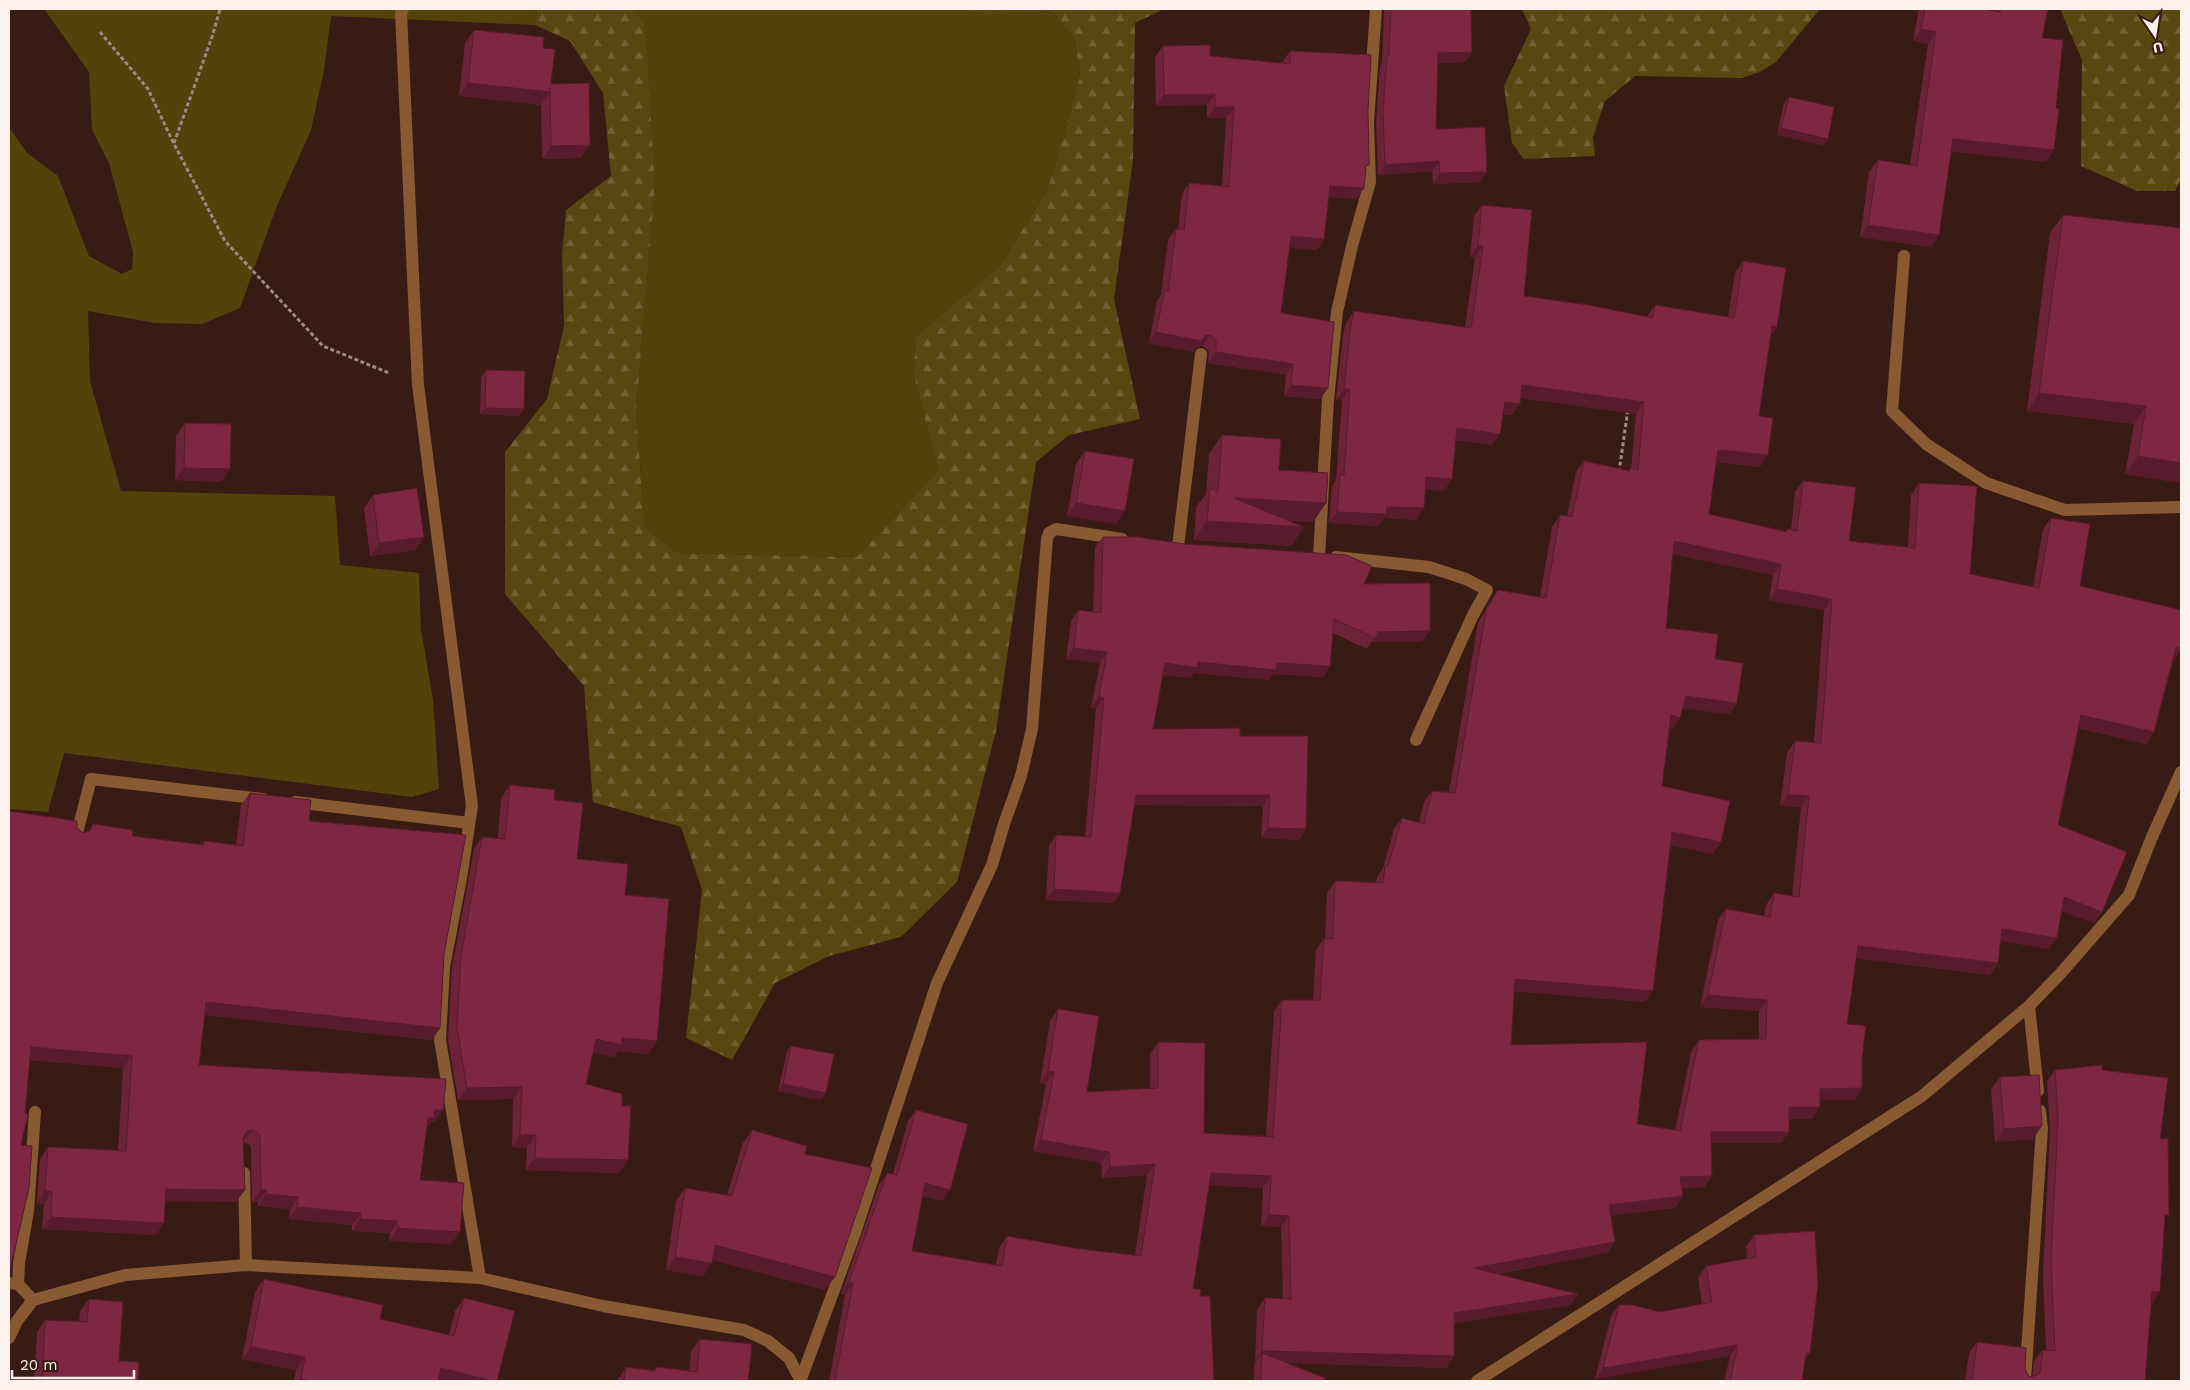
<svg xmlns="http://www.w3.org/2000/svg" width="2190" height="1390" font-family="'Work Sans',sans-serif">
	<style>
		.grass { fill: #54420b }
		.forest { fill: url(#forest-firs) }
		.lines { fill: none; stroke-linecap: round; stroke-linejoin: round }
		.path { stroke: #9e8a85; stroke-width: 3; stroke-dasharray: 4 2.5; stroke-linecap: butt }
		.minor { stroke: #885a32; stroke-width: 12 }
		.wall { fill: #6c2239; fill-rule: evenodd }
		.shaded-wall { fill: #581b2e }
		.building { fill: #7e2742; stroke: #581b2e; fill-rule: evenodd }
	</style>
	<defs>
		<pattern id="forest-firs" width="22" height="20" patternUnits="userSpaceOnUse" patternTransform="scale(1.25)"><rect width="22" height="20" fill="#594611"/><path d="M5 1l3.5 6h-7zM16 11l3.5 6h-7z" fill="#726134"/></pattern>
	</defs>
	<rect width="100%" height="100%" fill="#381b14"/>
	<g class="grass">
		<polygon points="44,9 537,9 535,25 331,16 324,70 311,130 276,208 240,308 202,324 155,323 88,311 90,381 121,491 335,496 340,565 419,573 421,629 433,700 439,789 412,797 64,753 48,812 9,809 9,127 27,153 58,176 89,256 122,274 132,269 133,252 109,163 92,130 89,72"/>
		<polygon points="632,9 959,9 988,15 1052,11 1075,41 1080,77 1048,188 1002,263 915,337 914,376 938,470 857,557 678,553 645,527 636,412 655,188"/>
	</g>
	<g class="forest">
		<polygon points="537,9 632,9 645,24 655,188 636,412 645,527 678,553 857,557 938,470 914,376 915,337 1002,263 1048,188 1080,77 1075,41 1052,11 988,15 959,9 1164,9 1135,23 1133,160 1114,299 1140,419 1069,435 1036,462 996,731 957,882 901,937 829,956 775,983 732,1060 686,1038 702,890 681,827 593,802 584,686 505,594 505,452 547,399 564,326 562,255 566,210 611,176 603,93 570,41 535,25"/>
		<polygon points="1522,9 1820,9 1777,61 1760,72 1742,78 1635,76 1605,101 1593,137 1595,156 1524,159 1512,143 1504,86 1531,29"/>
		<polygon points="2060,9 2181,9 2181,179 2175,191 2137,191 2081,166 2082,60"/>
	</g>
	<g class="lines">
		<g class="path">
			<polyline points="100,32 148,89 174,144 225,241 323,346 389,373"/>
			<polyline points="174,143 212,37 220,9"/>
			<polyline points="1619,472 1628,409"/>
		</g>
		<g class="minor">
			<polyline points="403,9 401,13 418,385 472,806 461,878 444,967 440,1040 480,1278"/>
			<polyline points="1904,256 1892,411 1926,444 1986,483 2065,510 2181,507"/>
			<polyline points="1178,547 1201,354"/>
			<polyline points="1319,556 1328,400 1337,312 1352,246 1370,182 1368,122 1376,9"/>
			<polyline points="1336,557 1429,567 1466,579 1487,590 1473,615 1416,740"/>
			<polyline points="295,802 469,823"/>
			<polyline points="76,837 91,779 263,799"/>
			<polyline points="2029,1006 2038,1091"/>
			<polyline points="244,1173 246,1265"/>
			<polyline points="9,1283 18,1284 33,1300"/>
			<polyline points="18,1284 19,1263 28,1211 35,1112"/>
			<polyline points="9,1338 17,1321 33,1300 125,1275 246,1265 480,1278 603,1306 744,1330 768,1341 789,1358 801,1381"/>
			<polyline points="801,1379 855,1233 937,983 992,865 1004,824 1021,776 1032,729 1047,539 1049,533 1056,529 1122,539"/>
			<polyline points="1477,1381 1922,1096 2029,1006 2061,973 2129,895 2152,837 2181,772"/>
			<polyline points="2025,1381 2042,1129 2040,1111"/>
		</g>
	</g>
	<g class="wall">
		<polygon points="1384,9 1471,9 1472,52 1465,62 1438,63 1436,129 1480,182 1433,184 1432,171 1378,175 1376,122 1380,67 1382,64"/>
		<polygon points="1919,9 1984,9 1995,11 1995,9 2048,9 2042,38 2046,162 1951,151 1939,235 1931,247 1860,237 1869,172 1878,160 1910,165 1928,44 1913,41"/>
		<polygon points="474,30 543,48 551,84 590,145 580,158 542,159 541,104 541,105 459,96 465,43"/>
		<polygon points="1163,46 1210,56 1283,63 1283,61 1290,51 1368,111 1364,188 1356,199 1329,197 1324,239 1317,250 1289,247 1281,313 1328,388 1320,399 1284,396 1286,375 1208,363 1209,351 1202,346 1197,347 1193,352 1149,343 1157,301 1161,295 1168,240 1176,229 1178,230 1182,194 1189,183 1222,186 1226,118 1207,118 1207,105 1156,106 1155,57"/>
		<polygon points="1789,97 1828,139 1823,145 1777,135 1784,103"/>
		<path d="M1482,205l42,91 123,21 8,-12 73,12 7,-44 8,-12 34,66 -6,8 -12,81 1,51 -44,-5 -7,52 77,17 1,-2h4l4,-37 8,-11 46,60 59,6 3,-52 8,-12 51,91 63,13 10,-58 8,-11 29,68 94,74h-1l-19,72 -8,12 -68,-16 -20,97 36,98 -33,-12 -12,38 -48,-8 -11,34 -134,-17 -9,66 15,35v29l-8,12h-34l-8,19h-23l-8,24h-70l1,33 -8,11 -22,1 1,8 -8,12 -64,7 4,27 -8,11 -110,21 81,20 -8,11 -116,18v33l-8,12 -158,-5 36,18h-70v-16l2,-3h-1l2,-52 8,-12 18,1 -2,-72 -20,-1 2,-38 -54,-3 -16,104 7,7 14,85h-385l16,-86 -4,-1 38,-109 8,-12 6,1 15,-53 8,-11 26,91 -19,-5 -11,55 84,14 3,-17 8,-12 73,13 55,6 12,-80 -45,3 -1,-15 -68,-12 13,-67 -6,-1 10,-62 8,-12 29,83 63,-4v-34l8,-12 46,91 62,3 8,-125 8,-11h31l3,-50 8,-12h1l2,-45 8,-12 41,2 1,-6 6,-9 11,-39 8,-11 17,5 5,-21 8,-11 17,1 29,-169 12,-21 8,-12 42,7 12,-70 8,-12 7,1 9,-44 8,-11 45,10 2,-2 5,-55 -115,-16 -1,6 -8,11 -9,-1 -11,31 -37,-5 -11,51 -19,-2 -9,31 -32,-2 -6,8 -49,-3 3,-37 4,-7 6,-79h-6l7,-65 3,-12 8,-12 111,16 10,-69 -5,-1 4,-41zM1673,554l100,21 -4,25 55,10 -10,132 -19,-1 -8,12 -7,53 21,1 -9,89 -18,-3 -8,12 -2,11 -38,-7 -8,11 -18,87 59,4v28l-60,1 -8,12 -16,79 -38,-7 -126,-79 3,-54 131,11 26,-157 42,9 -51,-68 8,-58 2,1 11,-21 46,6 8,-11 -22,-44 -49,-31z"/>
		<polygon points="2063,215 2181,483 2125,474 2134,424 2027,411 2050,233"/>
		<polygon points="486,370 519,416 480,414 481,377"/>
		<polygon points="185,423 221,482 175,480 176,436"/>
		<polygon points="1222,435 1279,470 1326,503 1313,522 1289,521 1304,527 1291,546 1194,540 1196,507 1206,494 1209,454"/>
		<polygon points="1085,451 1116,524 1067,516 1076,464"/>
		<polygon points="373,495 424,537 415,550 370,556 364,508"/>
		<polygon points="1103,537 1364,584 1422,642 1371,642 1367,649 1333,633 1330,666 1323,677 1274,674 1269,680 1194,673 1190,678 1163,675 1153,729 1240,736 1306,829 1299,840 1261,838 1263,806 1134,805 1120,893 1113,903 1046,900 1049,846 1056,835 1085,836 1096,708 1091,707 1100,663 1066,659 1071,621 1078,610 1093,612 1095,547"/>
		<polygon points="510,785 554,800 577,859 625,895 657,1041 648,1054 618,1051 614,1057 593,1053 586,1084 619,1173 526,1170 527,1148 512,1147 513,1099 458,1100 448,1040 452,968 474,849 482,837 498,838 501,798"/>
		<polygon points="250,793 309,821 444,954 440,1028 432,1040 205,1015 199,1065 434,1122 431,1122 426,1129 420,1180 451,1244 389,1241 390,1233 352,1231 352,1225 289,1219 290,1209 258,1206 258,1202 252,1202 251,1149 250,1145 243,1142 245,1190 236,1202 165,1201 156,1235 42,1229 44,1204 37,1203 40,1159 48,1147 118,1150 123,1068 30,1060 9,1274 9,811 77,828 83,833 88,832 93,824 132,836 202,845 204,841 236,845 241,805"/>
		<polygon points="791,1046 826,1093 821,1100 778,1091 787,1052"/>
		<polygon points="2055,1070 2102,1070 2160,1139 2165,1220 2152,1304 2151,1304 2145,1381 1965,1381 1969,1353 1977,1342 2025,1369 2028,1376 2032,1377 2034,1361 2043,1350 2046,1350 2043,1274 2050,1130 2047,1082"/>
		<polygon points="2000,1077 2033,1139 1995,1142 1991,1090"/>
		<polygon points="752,1130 825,1290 713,1260 703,1276 666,1270 676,1201 685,1188 727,1195 743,1143"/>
		<polygon points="1754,1235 1810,1353 1804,1361 1802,1381 1724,1381 1730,1356 1595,1379 1611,1316 1619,1305 1660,1312 1702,1304 1698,1278 1706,1266 1747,1259 1746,1247"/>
		<polygon points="264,1279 380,1319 449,1335 455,1311 464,1298 497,1381 294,1381 296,1370 242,1359 255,1292"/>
		<polygon points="89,1299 119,1361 138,1381 34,1381 37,1332 45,1320 79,1322 80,1311"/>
		<polygon points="700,1339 748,1381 617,1381 626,1367 654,1370 656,1367 689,1371 691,1351"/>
	</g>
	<g class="shaded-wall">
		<polygon points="1921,29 1936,32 1928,44 1913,41"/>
		<polygon points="1472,52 1465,62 1430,64 1438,53"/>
		<polygon points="468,83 550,92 541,105 459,96"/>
		<polygon points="1215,94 1207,105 1156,106 1164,95"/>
		<polygon points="1215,107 1234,107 1226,118 1207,118"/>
		<polygon points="1781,128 1828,139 1823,145 1777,135"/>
		<polygon points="1953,139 2054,150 2046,162 1945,151"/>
		<polygon points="590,145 580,158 542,159 551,146"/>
		<polygon points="1439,161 1432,171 1378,175 1385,165"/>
		<polygon points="1487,172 1480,182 1433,184 1440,173"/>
		<polygon points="1330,186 1364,188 1356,199 1323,197"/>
		<polygon points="1868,225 1939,235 1931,247 1860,237"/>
		<polygon points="1291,236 1324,239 1317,250 1283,247"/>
		<polygon points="1478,246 1483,246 1475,258 1470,257"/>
		<polygon points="1772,326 1777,327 1769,338"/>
		<polygon points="1156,332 1205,336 1210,335 1202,346 1197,347 1193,352 1149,343"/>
		<polygon points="1216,352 1293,364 1286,375 1208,363"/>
		<polygon points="1291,385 1328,388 1320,399 1284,396"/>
		<polygon points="1522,385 1644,402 1636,414 1514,397"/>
		<polygon points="1344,389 1350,389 1342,400 1336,400"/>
		<polygon points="2039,393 2146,406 2134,424 2027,411"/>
		<polygon points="1505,402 1520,404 1512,415 1497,413"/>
		<polygon points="485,408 524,409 519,416 480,414"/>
		<polygon points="1457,428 1500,434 1492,445 1449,439"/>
		<polygon points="1718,450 1768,455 1760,467 1710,461"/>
		<polygon points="2138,456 2181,463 2181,483 2125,474"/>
		<polygon points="184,468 230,469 221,482 175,480"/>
		<polygon points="1426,477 1452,479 1444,491 1418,488"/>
		<polygon points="1234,498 1326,503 1313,522 1221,517"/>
		<polygon points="1076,503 1125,511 1116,524 1067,516"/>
		<polygon points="1387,507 1424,508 1416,520 1384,518 1378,526 1329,523 1337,512"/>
		<polygon points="1207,521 1304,527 1291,546 1194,540"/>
		<polygon points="424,537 415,550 370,556 379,543"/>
		<polygon points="1674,541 1781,564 1773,575 1666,552"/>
		<polygon points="1777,589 1832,599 1824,610 1769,600"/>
		<polygon points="1430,631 1422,642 1371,642 1378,632"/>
		<polygon points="2176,647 2181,649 2181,650 2174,660 2168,659"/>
		<polygon points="1074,648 1107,652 1100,663 1066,659"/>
		<polygon points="1198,662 1277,663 1330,666 1323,677 1274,674 1269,680 1194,673 1190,678 1158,674 1165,663"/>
		<polygon points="1686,696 1737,703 1729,714 1678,708"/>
		<polygon points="1099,697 1104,698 1096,708 1091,707"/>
		<polygon points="1671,715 1680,718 1672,729 1663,727"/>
		<polygon points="2081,715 2154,732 2146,744 2073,726"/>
		<polygon points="1136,795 1270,795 1263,806 1128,805"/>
		<polygon points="1788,795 1809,796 1801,807 1780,806"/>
		<polygon points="1268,828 1306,829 1299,840 1261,838"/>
		<polygon points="1672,832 1721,842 1713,854 1664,843"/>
		<polygon points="1054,889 1120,893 1113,903 1046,900"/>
		<polygon points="2064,897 2102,912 2094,923 2056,909"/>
		<polygon points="2002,929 2057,938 2049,949 1994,940"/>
		<polygon points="1858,946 1998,963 1990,975 1850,957"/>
		<polygon points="1515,979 1653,991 1645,1002 1507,991"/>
		<polygon points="1708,995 1767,1000 1759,1011 1700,1007"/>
		<polygon points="206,1002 440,1028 432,1040 198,1014"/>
		<polygon points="622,1038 657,1041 648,1054 618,1051 614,1057 588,1052 596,1039"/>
		<polygon points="31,1047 132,1056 123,1068 23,1059"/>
		<polygon points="1048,1071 1054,1072 1046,1084 1040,1083"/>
		<polygon points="783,1084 826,1093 821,1100 778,1091"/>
		<polygon points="522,1087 513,1099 458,1100 467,1088"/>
		<polygon points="1862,1088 1854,1100 1812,1100 1820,1089"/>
		<polygon points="1789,1107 1820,1107 1812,1119 1781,1119"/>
		<polygon points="434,1110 443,1110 434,1122 431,1122 426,1130 419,1130"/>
		<polygon points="2042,1126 2033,1139 1995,1142 2004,1129"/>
		<polygon points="252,1130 243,1142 238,1143 247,1131"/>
		<polygon points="1711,1132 1789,1132 1781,1143 1703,1143"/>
		<polygon points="520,1135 536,1135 527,1148 512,1147"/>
		<polygon points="1041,1140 1109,1152 1101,1163 1033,1151"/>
		<polygon points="535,1158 628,1160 619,1173 526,1170"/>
		<polygon points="1155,1164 1147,1175 1102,1178 1110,1167"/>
		<polygon points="1211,1173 1271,1176 1263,1188 1203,1185"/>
		<polygon points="1712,1176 1704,1187 1672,1188 1680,1177"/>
		<polygon points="925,1183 950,1190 942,1201 917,1194"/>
		<polygon points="166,1189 245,1190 236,1202 157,1201"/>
		<polygon points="261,1190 267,1190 258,1202 252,1202"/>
		<polygon points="45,1191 52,1192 44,1204 37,1203"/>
		<polygon points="266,1194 298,1197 290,1209 258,1206"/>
		<polygon points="1683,1196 1675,1208 1601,1217 1609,1205"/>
		<polygon points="297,1207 361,1213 352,1225 289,1219"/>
		<polygon points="1269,1215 1289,1216 1281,1227 1261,1226"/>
		<polygon points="51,1217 164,1223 156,1235 42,1229"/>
		<polygon points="360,1219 398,1221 390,1233 352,1231"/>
		<polygon points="398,1228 460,1232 451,1244 389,1241"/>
		<polygon points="1615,1242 1607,1253 1466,1279 1474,1268"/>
		<polygon points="715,1245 835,1277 825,1290 706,1258"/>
		<polygon points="675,1257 712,1263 703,1276 666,1270"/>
		<polygon points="849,1282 853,1283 845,1295 841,1294"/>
		<polygon points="2152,1292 2160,1292 2152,1304 2144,1304"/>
		<polygon points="1578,1294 1570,1305 1446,1325 1454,1313"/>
		<polygon points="1738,1345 1730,1356 1595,1379 1603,1368"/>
		<polygon points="251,1347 305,1357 296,1370 242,1359"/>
		<polygon points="1262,1351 1454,1356 1446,1368 1262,1362 1262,1353 1256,1362 1255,1362"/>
		<polygon points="1806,1353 1810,1353 1802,1365"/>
		<polygon points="441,1368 493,1381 435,1381"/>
		<polygon points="301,1379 311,1381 299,1381"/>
	</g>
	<g class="building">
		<polygon points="1391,9 1471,9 1472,52 1438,53 1436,129 1485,127 1487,172 1440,173 1439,161 1385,165 1383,112 1387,56 1389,56"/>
		<polygon points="1925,9 1984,9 2000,12 2001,9 2048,9 2042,38 2063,40 2056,108 2059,109 2054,150 1953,139 1939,235 1868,225 1878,160 1917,166 1936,32 1921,29"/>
		<polygon points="474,30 544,37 543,48 555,49 551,84 589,83 590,145 551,146 550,88 550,92 468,83"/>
		<polygon points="1210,45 1210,56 1290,64 1290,51 1371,55 1368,111 1369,165 1366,166 1364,188 1330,186 1324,239 1291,236 1281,313 1334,322 1328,388 1291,385 1293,364 1216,352 1216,340 1210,335 1205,336 1201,341 1156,332 1165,290 1168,291 1176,229 1184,230 1189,183 1229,187 1234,107 1215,107 1215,94 1164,95 1163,46"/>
		<polygon points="1789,97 1834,107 1828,139 1781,128"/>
		<path d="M1482,205l50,5 -8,86 64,9 65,13 2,-13 79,13 9,-57 43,7 -9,59 -5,-1 -13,90 14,2 -5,37 -50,-5 -9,64 78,18v-3l10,2 6,-50 53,6 -7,54 66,7 4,-65 58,3 -7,88 69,14 12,-70 39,6 -10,62 101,24v39l-5,-2 -22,85 -73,-17 -23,110 69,27 -25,60 -38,-15 -7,41 -55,-9 -4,34 -140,-17 -11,78 19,2 -4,33v29l-42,1v18h-31v25h-78l1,44 -32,1 3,19 -74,9 6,37 -141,26 104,26 -124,19v43l-192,-5 3,-53 26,1 -2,-83 -20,-1 2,-39 -60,-3 -18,116 8,1 -1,6h10l4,85h-379l18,-98 -4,-1 38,-109 10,2 19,-65 52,14 -18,66 -25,-7 -13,68 90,15 5,-30 73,13 61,7 14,-92 -45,3 -1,-15 -68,-12 13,-68 -6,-1 10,-62 41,7 -12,76 71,-4v-46l47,1 -1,90 69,4 9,-137h38l4,-62 9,1 2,-58 48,2 2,-17h3l14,-48 22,6 8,-33 23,2 31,-182 12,-21 48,8 14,-83 12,2 12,-56 46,10v-3l8,2 6,-68 -122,-17 -2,19 -15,-2 -5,32 -43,-6 -5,51 -26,-2 -2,31 -37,-1 -1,7 -49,-2 3,-38 4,1 6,-86h-6l7,-65 3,-13 117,17 12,-82h-5zM1674,541l107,23 -4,25 55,10 -11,144 -26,-2 -7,54 21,1 -10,101 -25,-4 -4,24 -44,-8 -18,86 59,5 -1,39 -67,1 -19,91 -43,-7 10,-82 -136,3 4,-66 138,12 19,-159 49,10 9,-41 -68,-15 9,-71 9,3 6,-22 51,7 6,-40 -28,-4 3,-25 -52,-6z"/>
		<polygon points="2063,215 2181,228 2181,463 2138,456 2146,406 2039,393"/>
		<polygon points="486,370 525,371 524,409 485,408"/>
		<polygon points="185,423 231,424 230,469 184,468"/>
		<polygon points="1222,435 1281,439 1279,470 1328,473 1326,503 1234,498 1304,527 1207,521 1210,488 1218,492"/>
		<polygon points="1085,451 1134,459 1125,511 1076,503"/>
		<polygon points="417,488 424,537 379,543 373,495"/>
		<polygon points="1103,537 1137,537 1185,544 1346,555 1372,566 1364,584 1430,583 1430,631 1378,632 1375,638 1334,619 1330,666 1277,663 1276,670 1198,662 1198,668 1165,663 1153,729 1240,728 1240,736 1308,736 1306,829 1268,828 1270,795 1136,795 1120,893 1054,889 1056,835 1091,837 1104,698 1099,697 1107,652 1074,648 1078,610 1101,613"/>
		<polygon points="510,785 555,790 554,800 583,803 577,859 628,864 625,895 669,899 657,1041 622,1038 622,1045 596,1039 586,1084 622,1094 622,1106 631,1106 628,1160 535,1158 536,1135 520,1135 522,1087 467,1088 457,1027 461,956 482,837 505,839"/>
		<polygon points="250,793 311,800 309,821 466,835 444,954 440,1028 206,1002 199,1065 446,1079 443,1110 434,1110 434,1118 428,1118 420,1180 464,1183 460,1232 398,1228 398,1221 360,1219 361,1213 297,1207 298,1197 266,1194 267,1190 261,1190 260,1137 258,1133 252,1130 247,1131 243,1138 245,1190 166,1189 164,1223 51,1217 52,1192 45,1191 48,1147 126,1151 132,1056 31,1047 25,1113 28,1114 21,1145 32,1146 29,1188 9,1274 9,811 77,821 77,828 83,833 90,831 93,824 133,830 132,836 204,845 204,841 243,846"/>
		<polygon points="791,1046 834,1054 826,1093 783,1084"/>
		<polygon points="2102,1065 2102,1070 2168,1078 2160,1139 2168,1138 2169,1215 2165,1215 2160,1292 2152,1292 2145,1381 1972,1381 1977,1342 2026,1348 2025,1369 2028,1376 2032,1377 2040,1373 2043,1350 2055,1351 2051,1262 2058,1118 2055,1070"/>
		<polygon points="2039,1075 2042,1126 2004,1129 2000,1077"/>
		<polygon points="752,1130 807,1146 805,1154 872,1168 835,1277 715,1245 712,1263 675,1257 685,1188 732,1196"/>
		<polygon points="1815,1231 1818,1286 1810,1353 1806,1353 1802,1381 1730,1381 1738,1345 1603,1368 1619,1305 1632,1305 1660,1312 1712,1302 1706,1266 1756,1257 1754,1235"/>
		<polygon points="264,1279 383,1305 380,1319 454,1336 464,1298 515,1311 497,1381 493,1381 441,1368 438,1381 311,1381 301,1379 305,1357 251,1347"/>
		<polygon points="89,1299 123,1302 119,1361 139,1362 138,1381 42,1381 45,1320 87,1322"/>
		<polygon points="700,1339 752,1344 748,1381 624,1381 626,1367 655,1371 656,1367 697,1372"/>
		<polygon points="1262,1353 1325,1378 1324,1381 1261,1381"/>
	</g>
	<rect width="2190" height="1390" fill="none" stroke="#fdf1ee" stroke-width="20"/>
	<g transform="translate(2155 35) rotate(167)" stroke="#381b14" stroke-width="4" paint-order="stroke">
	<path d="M0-4L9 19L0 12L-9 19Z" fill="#fdf1ee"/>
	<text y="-8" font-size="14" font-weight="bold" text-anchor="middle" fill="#fdf1ee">U</text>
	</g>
	<path d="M12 1370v8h122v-8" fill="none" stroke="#fdf1ee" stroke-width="2.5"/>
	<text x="20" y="1370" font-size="15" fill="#fdf1ee" stroke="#381b14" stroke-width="4" paint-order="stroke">20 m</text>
</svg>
